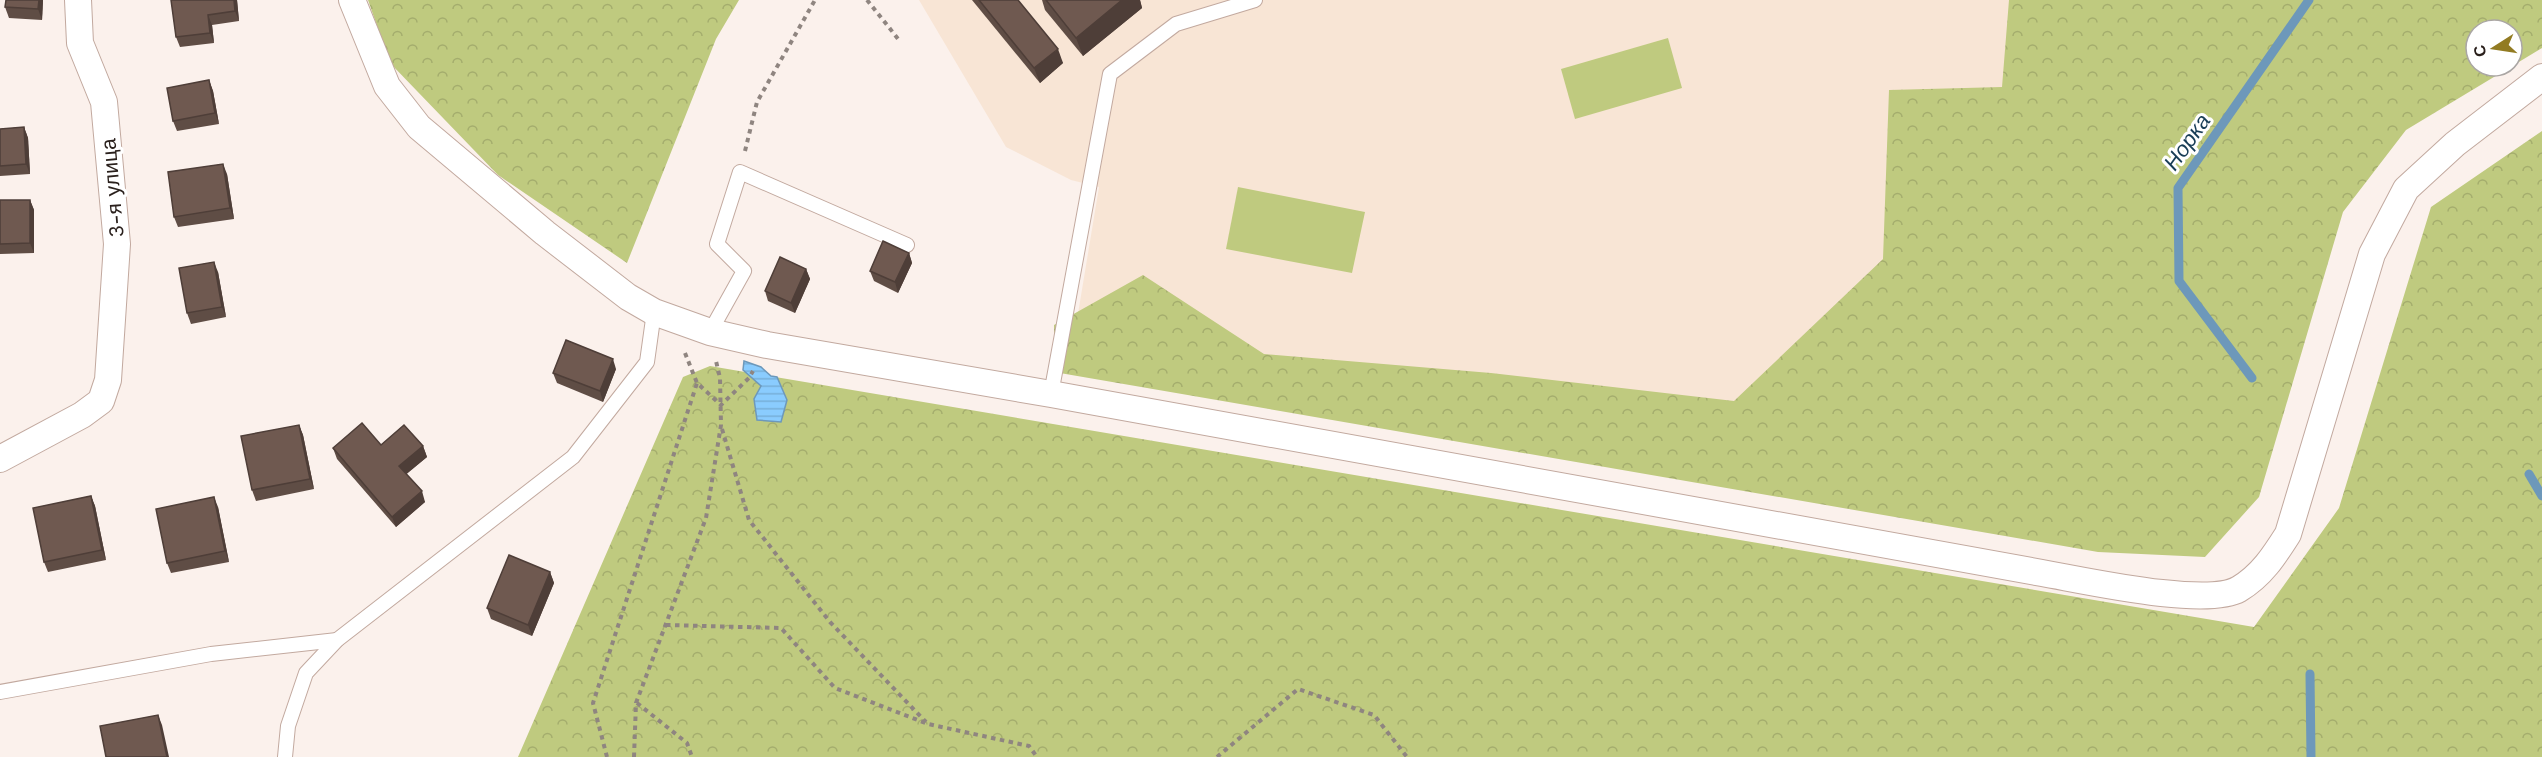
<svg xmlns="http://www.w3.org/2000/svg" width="2542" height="757" font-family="'Work Sans',sans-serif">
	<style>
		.education { fill: #f8e5d5 }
		.green { fill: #bfca7f }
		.forest { fill: url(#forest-crowns); fill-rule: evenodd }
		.water { fill: url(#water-rules); stroke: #6d98ba; stroke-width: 1.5 }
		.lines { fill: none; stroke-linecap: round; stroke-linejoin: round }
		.stream { stroke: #6d98ba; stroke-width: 9 }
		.service-casing { stroke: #c2a99f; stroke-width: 16 }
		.minor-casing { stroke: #c2a99f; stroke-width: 28 }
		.path { stroke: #8f8580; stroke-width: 4; stroke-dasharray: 4.5 4.5; stroke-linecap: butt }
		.service { stroke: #fff; stroke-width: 14 }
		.minor { stroke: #fff; stroke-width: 26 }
		.wall { fill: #5f4d45 }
		.shaded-wall { fill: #4e3e38 }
		.building { fill: #6f5950; stroke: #4e3e38; stroke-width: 1.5 }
		.labels { text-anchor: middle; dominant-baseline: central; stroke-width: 6; stroke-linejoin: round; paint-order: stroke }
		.street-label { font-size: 21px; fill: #2a201c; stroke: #fff }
		.water-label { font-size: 22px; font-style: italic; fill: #183d56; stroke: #fff }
	</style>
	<defs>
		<pattern id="forest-crowns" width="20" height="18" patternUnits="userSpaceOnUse" patternTransform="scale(1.5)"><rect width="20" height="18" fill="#bfca7f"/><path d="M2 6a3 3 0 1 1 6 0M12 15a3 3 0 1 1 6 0" fill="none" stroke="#a4ad6d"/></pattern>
		<pattern id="water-rules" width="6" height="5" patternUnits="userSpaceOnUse" patternTransform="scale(1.5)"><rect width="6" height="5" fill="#8accfe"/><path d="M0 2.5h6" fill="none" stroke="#77afd9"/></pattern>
	</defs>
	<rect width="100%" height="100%" fill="#fbf1ec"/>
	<polygon class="education" points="919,0 2099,0 1764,476 1069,368 1099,187 1071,180 1006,147"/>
	<g class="green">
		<polygon points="1668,38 1682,88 1575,119 1561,69"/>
		<polygon points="1238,187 1365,212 1352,273 1226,249"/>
	</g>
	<g class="forest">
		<polygon points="368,0 739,0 716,39 627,263 498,175 390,63"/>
		<path d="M2009,0h533v48l-136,82 -63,82 -84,285 -54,60 -107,-5 -1044,-180v-47l89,-50 121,79 227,19 243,28 149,-142 6,-169 113,-3zM2476,30h36v36h-36z"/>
		<polygon points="2542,131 2542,757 518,757 683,377 710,366 2254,627 2339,508 2431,207"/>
	</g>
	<polygon class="water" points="744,361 761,367 771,376 777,377 787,400 781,422 757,420 754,399 761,386 743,370"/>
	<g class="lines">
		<g class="stream">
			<polyline points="2252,378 2179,281 2178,188 2309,0"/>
			<polyline points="2529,474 2542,496"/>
			<polyline points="2310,674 2311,757"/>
		</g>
		<g class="service-casing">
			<g id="service">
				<polyline points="710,332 744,271 717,244 740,172 907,245"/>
				<polyline points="1051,394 1110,74 1176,24 1255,0"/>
				<polyline points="0,692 211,654 337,640"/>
				<polyline points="285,757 288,726 306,673 337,640 573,457 647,362 654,312"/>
			</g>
		</g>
		<g class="minor-casing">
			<g id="minor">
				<path d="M352,0l35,86 32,41 126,106 83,64 26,15 56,20 57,13 284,49 991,179c41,7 164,35 197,16 23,-14 35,-33 49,-55l84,-280 34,-65 49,-45 87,-67"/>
				<polyline points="0,459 82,415 101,401 108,380 117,244 104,102 80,43 78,0"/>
			</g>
		</g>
		<g class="path">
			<polyline points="867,0 899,40"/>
			<polyline points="745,151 757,102 815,0"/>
			<polyline points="685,353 697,383 721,405 749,378 753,371"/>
			<polyline points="722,429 749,520 830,622 926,722"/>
			<polyline points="666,625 781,628 835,688 928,724 1029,746 1037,757"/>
			<polyline points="637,703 687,743 692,757"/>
			<polyline points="607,757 593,703 697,383"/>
			<polyline points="634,757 636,703 706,518 721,425 720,378 716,361"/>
			<polyline points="1217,757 1298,689 1374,715 1407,757"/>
		</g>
		<use href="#service" class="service"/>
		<use href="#minor" class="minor"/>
	</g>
	<g class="wall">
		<polygon points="6,0 43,0 42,20 9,18 5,7"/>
		<polygon points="171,0 237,0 239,21 212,25 214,43 180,47 176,37"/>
		<polygon points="972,0 1018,0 1063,63 1040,83"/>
		<polygon points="1042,0 1140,0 1142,8 1083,56 1045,10"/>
		<polygon points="209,80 213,91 219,124 177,131 173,121"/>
		<polygon points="24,127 28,138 30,174 0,176 0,129"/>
		<polygon points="227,174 234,219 178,227 174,217"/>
		<polygon points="0,200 30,200 34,210 34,253 0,254"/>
		<polygon points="909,253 912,263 898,293 874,281 870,271"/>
		<polygon points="806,269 810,279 795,313 768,301 765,291"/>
		<polygon points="218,272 226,317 191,324 187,313"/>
		<polygon points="616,369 603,402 557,383 553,373"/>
		<polygon points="299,425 303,435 314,489 256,501 252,490"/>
		<polygon points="423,446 427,457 406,474 425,502 396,527 337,459 333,448"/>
		<polygon points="91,496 95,506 106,560 48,572 44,562"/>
		<polygon points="218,507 229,562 171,573 167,563"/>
		<polygon points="550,572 554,583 532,636 491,619 487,608"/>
	</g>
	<g class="shaded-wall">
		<polygon points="39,0 43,0 42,20 38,9"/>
		<polygon points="234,0 237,0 239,21 235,11"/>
		<polygon points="1122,0 1140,0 1142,8 1083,56 1076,38"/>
		<polygon points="208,15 212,25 214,43 210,33"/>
		<polygon points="1058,49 1063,63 1040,83 1034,68"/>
		<polygon points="209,80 213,91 219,124 215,113"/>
		<polygon points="24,127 28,138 30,174 26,164"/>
		<polygon points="223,164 227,174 234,219 230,208"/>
		<polygon points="30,200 34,210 34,253 30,243"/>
		<polygon points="909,253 912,263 898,293 895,282"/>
		<polygon points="214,262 218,272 226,317 222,307"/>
		<polygon points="806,269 810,279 795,313 791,303"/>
		<polygon points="613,359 616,369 603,402 600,391"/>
		<polygon points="299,425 303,435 314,489 310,479"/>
		<polygon points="423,446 427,457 403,477 399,466"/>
		<polygon points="422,491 425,502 396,527 392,517"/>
		<polygon points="91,496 95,506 106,560 102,550"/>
		<polygon points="214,497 218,507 229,562 225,551"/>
		<polygon points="550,572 554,583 532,636 528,625"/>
		<polygon points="158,715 162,725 169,757 167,757"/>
	</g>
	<g class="building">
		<polygon points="6,0 39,0 38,9 5,7"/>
		<polygon points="171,0 234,0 235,11 208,15 210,33 176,37"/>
		<polygon points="979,0 1018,0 1058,49 1034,68"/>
		<polygon points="1046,0 1122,0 1076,38"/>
		<polygon points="209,80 215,113 173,121 167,88"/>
		<polygon points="24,127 26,164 0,166 0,129"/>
		<polygon points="223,164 230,208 174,217 168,172"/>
		<polygon points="0,200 30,200 30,243 0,244"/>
		<polygon points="883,241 909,253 895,282 870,271"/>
		<polygon points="780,257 806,269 791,303 765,291"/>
		<polygon points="214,262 222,307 187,313 179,268"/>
		<polygon points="566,340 613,359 600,391 553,373"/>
		<polygon points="362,423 381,445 404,425 423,446 399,466 422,491 392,517 333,448"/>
		<polygon points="299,425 310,479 252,490 241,436"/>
		<polygon points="91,496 102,550 44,562 33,508"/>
		<polygon points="214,497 225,551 167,563 156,509"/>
		<polygon points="509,555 550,572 528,625 487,608"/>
		<polygon points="158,715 167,757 106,757 100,726"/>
	</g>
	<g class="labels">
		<g class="street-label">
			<text transform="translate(112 188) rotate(-95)">3-я улица</text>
		</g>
		<g class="water-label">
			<text transform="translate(2187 142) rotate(-55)">Норка</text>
		</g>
	</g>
	<g transform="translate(2494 48) rotate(258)"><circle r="28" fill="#ffffff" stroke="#aaa6a4" stroke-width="1.5"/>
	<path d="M0-4.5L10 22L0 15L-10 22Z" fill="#927b22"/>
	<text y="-9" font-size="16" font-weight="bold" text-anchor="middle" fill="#2a201c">С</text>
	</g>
</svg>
